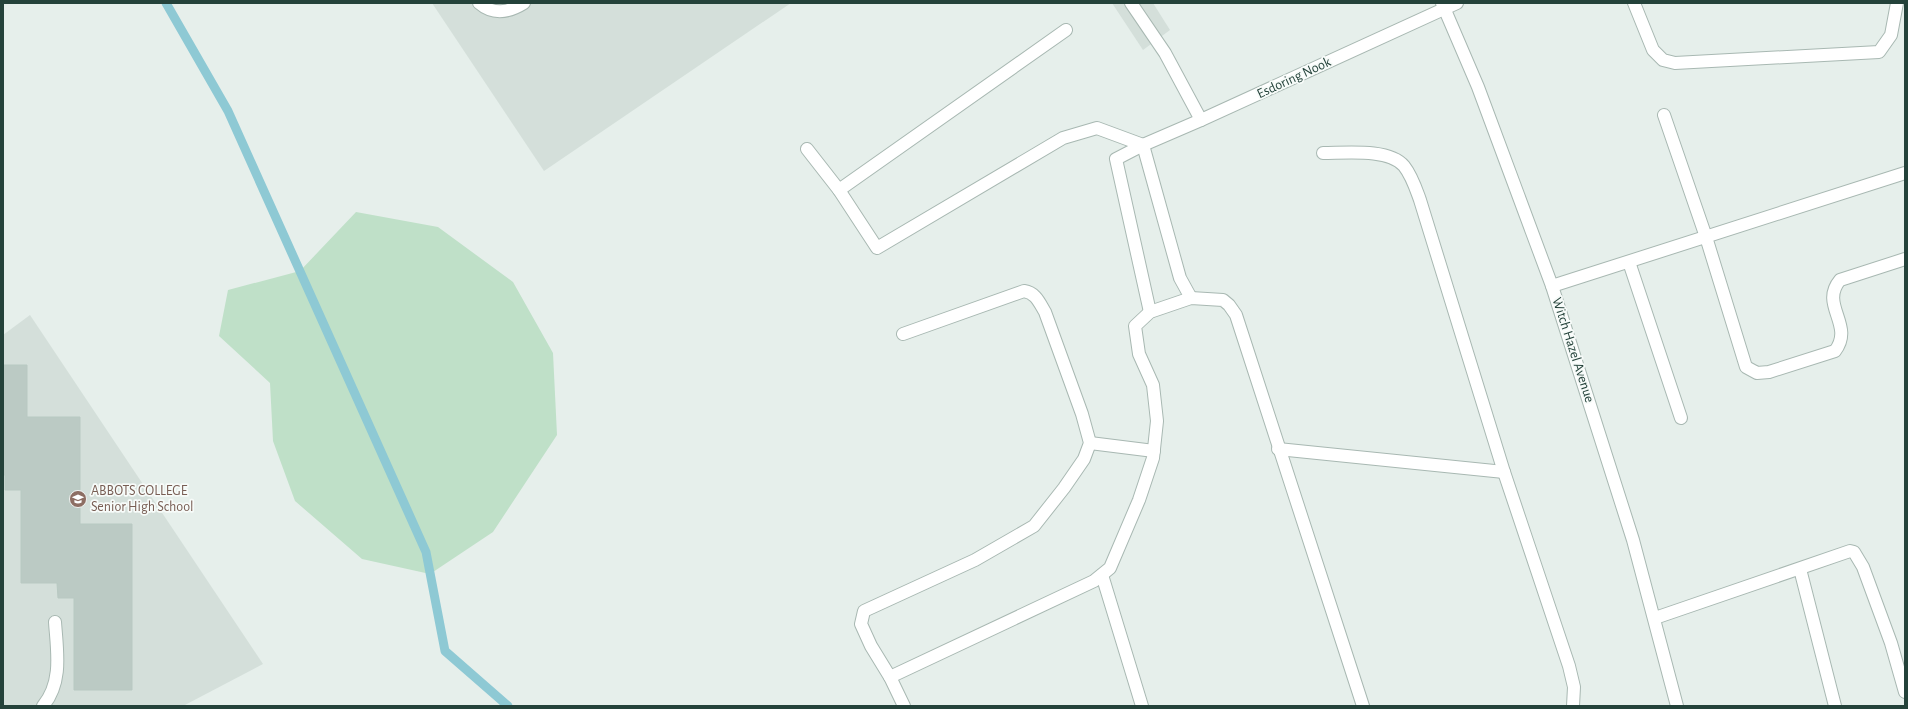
<svg xmlns="http://www.w3.org/2000/svg" width="1908" height="709" font-family="'Alegreya Sans',sans-serif">
	<style>
		.built { fill: #d4dfda }
		.green { fill: #bfe0c8 }
		.lines { fill: none; stroke-linecap: round; stroke-linejoin: round }
		.stream { stroke: #8ec9d4; stroke-width: 9 }
		.building { fill: #bbcac4; stroke: #b8c9c2 }
		.minor-casing { stroke: #a8b8b2; stroke-width: 14 }
		.minor { stroke: #fff; stroke-width: 12 }
		.labels { text-anchor: middle; dominant-baseline: central; stroke-width: 3.5; stroke-linejoin: round; paint-order: stroke }
		.street-label { font-size: 14px; fill: #24423a; stroke: #f7fbf9 }
		.education-label { font-size: 14px; fill: #785e54; stroke: #f7fbf9; text-anchor: start }
	</style>
	<rect width="100%" height="100%" fill="#e6efeb"/>
	<g class="built">
		<polygon points="432,3 791,3 544,171"/>
		<polygon points="1112,3 1153,3 1170,30 1143,50"/>
		<polygon points="30,315 263,664 183,706 3,706 3,335"/>
	</g>
	<polygon class="green" points="356,212 438,227 513,282 553,353 557,435 493,532 430,574 362,559 295,501 273,441 270,383 219,336 228,290 300,271"/>
	<g class="lines">
		<polyline class="stream" points="166,3 228,111 426,552 445,651 508,706"/>
	</g>
	<polygon class="building" points="3,365 27,365 27,417 80,417 80,524 132,524 132,690 74,690 74,598 58,598 57,583 21,583 21,490 5,490 5,475 3,475"/>
	<g class="lines">
		<g class="minor-casing">
			<g id="minor">
				<path d="M479,3c14,12 29,10 45,0"/>
				<polyline points="1131,3 1165,53 1201,120"/>
				<polyline points="1442,3 1478,87 1552,286 1633,540 1677,706"/>
				<polyline points="1634,3 1653,50 1663,60 1675,63 1879,52 1891,35 1897,3"/>
				<path d="M1664,115l42,122 40,130 11,6 12,-1 66,-21c20,-26 -16,-46 5,-71l65,-21"/>
				<polyline points="1143,145 1180,278 1191,298"/>
				<polyline points="807,149 839,190 877,248 1063,138 1097,128 1143,145"/>
				<path d="M1323,153c22,0 66,-5 81,13 8,10 12,23 16,34l84,272 65,194 5,21 -1,19"/>
				<polyline points="839,190 1066,30"/>
				<polyline points="1629,262 1681,418"/>
				<polyline points="1552,286 1905,173"/>
				<polyline points="1150,312 1116,159 1143,145 1201,120 1457,3"/>
				<path d="M903,334l121,-43c12,2 15,11 21,21l37,102 8,29 -6,16 -20,29 -30,38 -59,34 -111,51 -3,13 10,22 19,31 14,29"/>
				<polyline points="1090,443 1154,451"/>
				<polyline points="1278,449 1504,472"/>
				<polyline points="1800,569 1835,706"/>
				<polyline points="1102,575 1142,706"/>
				<polyline points="1655,618 1850,551 1854,552 1863,567 1891,643 1905,692"/>
				<polyline points="890,677 1094,581 1110,568 1139,500 1153,458 1157,421 1153,385 1139,354 1135,326 1150,312 1191,298 1223,300 1229,305 1236,315 1363,706"/>
				<path d="M43,706c20,-24 14,-55 12,-84"/>
			</g>
		</g>
		<use href="#minor" class="minor"/>
	</g>
	<defs>
		<g id="school-disc" transform="scale(0.9)"><circle r="9.5" fill="#8d6e63" stroke="#f7fbf9"/><path d="M0-5L7-2L0 1L-7-2ZM-4 1L0 2.5L4 1V4Q0 6-4 4Z" fill="#fff"/></g>
	</defs>
	<g fill-rule="evenodd">
		<use href="#school-disc" x="78" y="499"/>
	</g>
	<g class="labels">
		<g class="street-label">
			<text transform="translate(1294 78) rotate(-25)">Esdoring Nook</text>
			<text transform="translate(1573 350) rotate(72)">Witch Hazel Avenue</text>
		</g>
		<g class="education-label">
			<text x="91" y="491">ABBOTS COLLEGE<tspan x="91" dy="16">Senior High School</tspan></text>
		</g>
	</g>
	<rect width="1908" height="709" fill="none" stroke="#24423a" stroke-width="8"/>
</svg>
